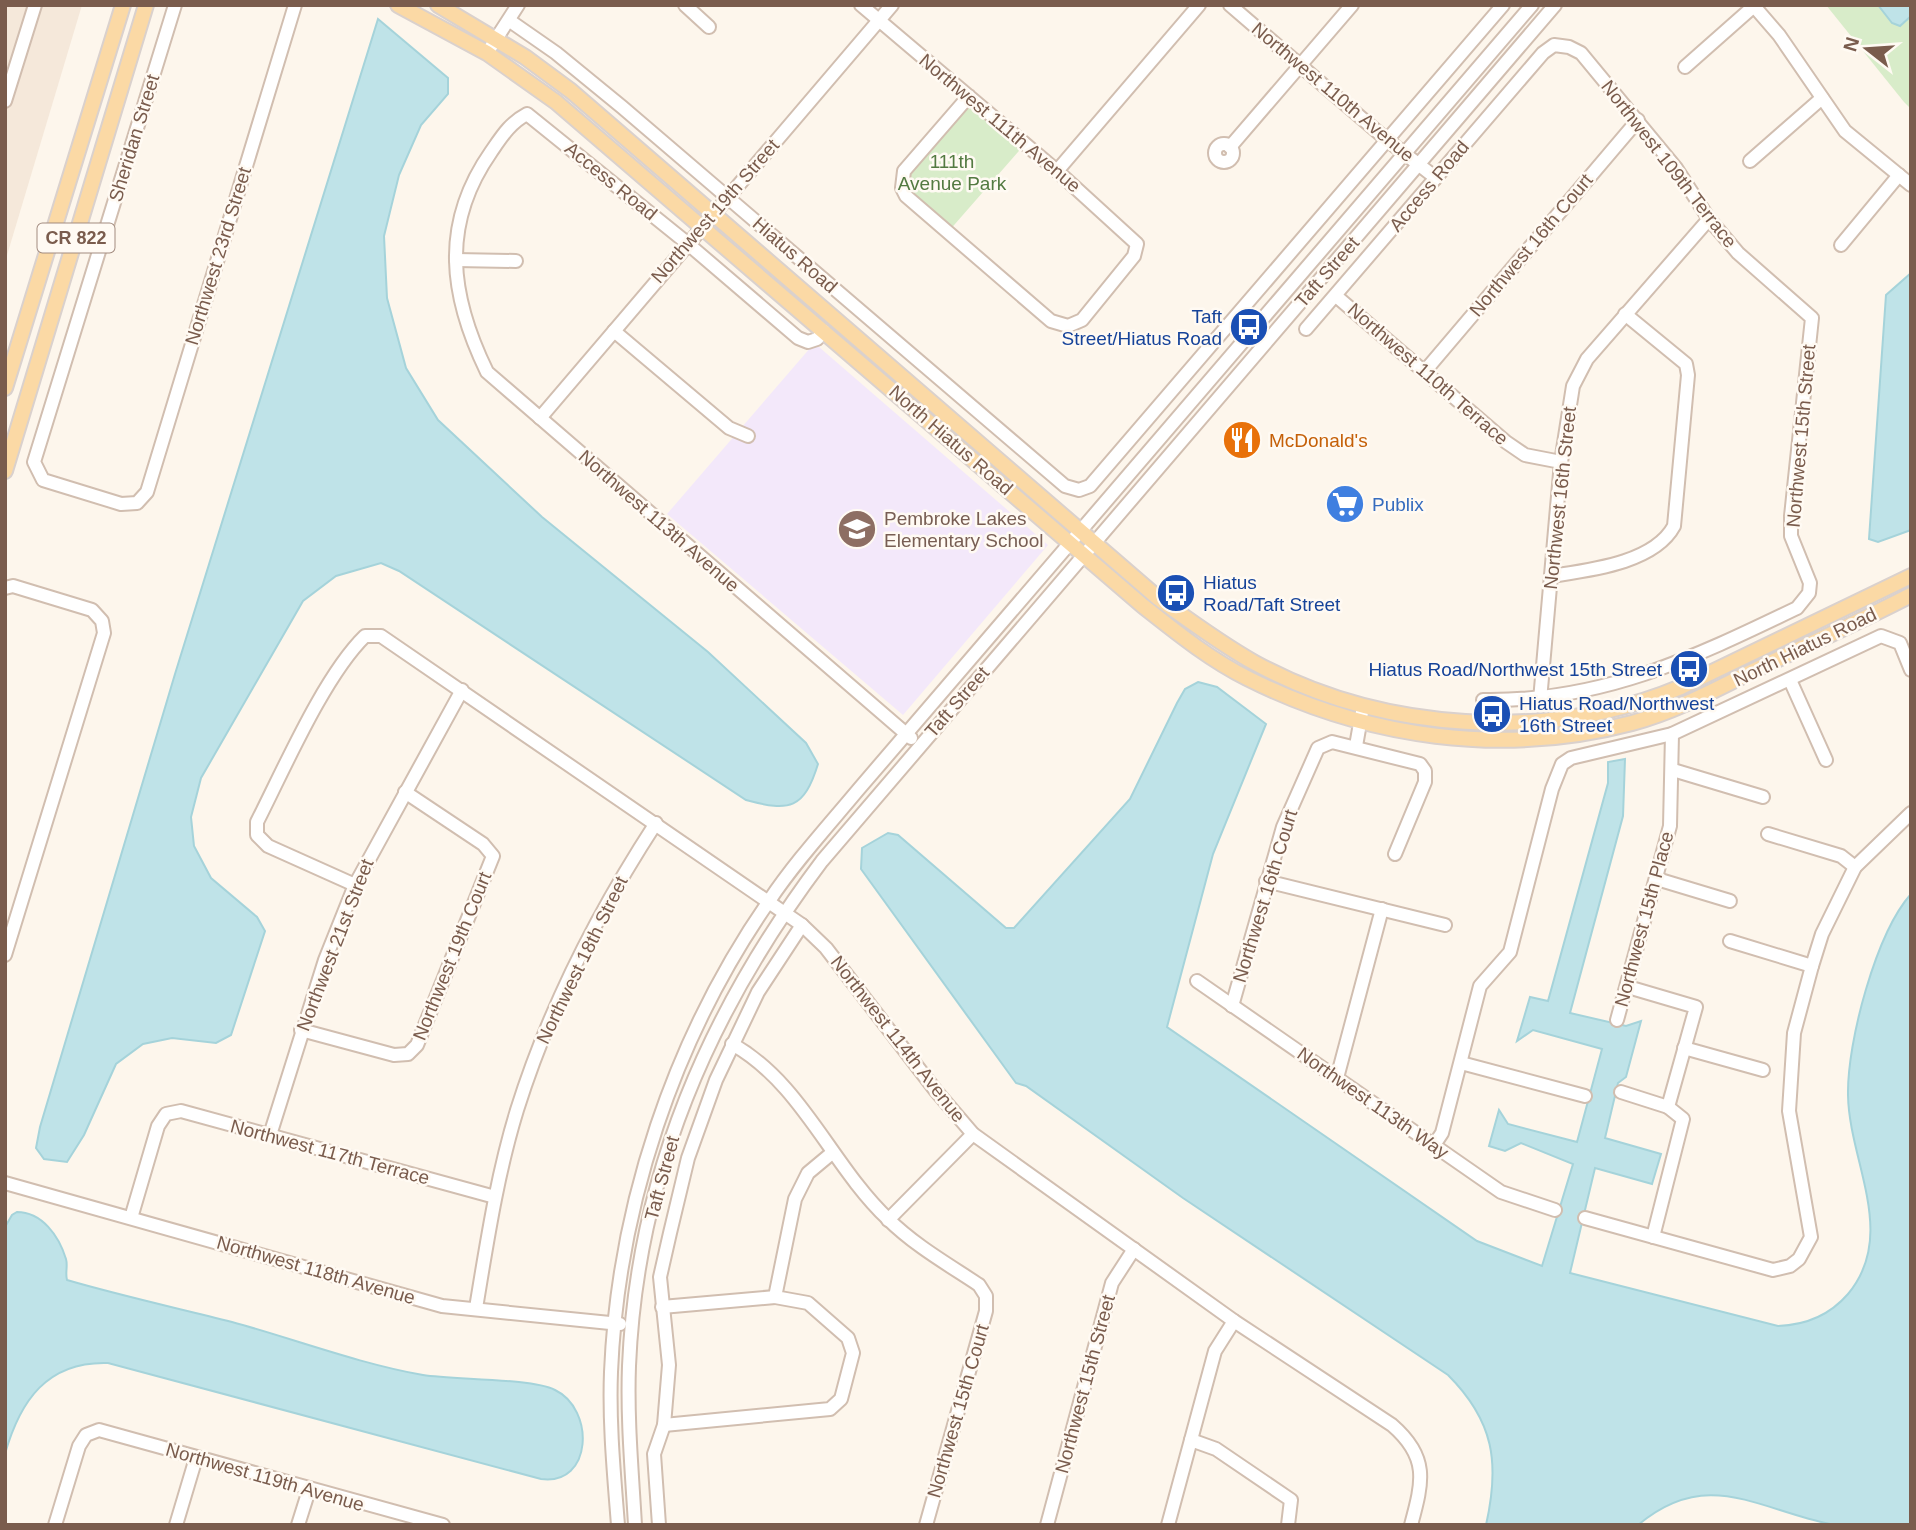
<svg xmlns="http://www.w3.org/2000/svg" width="1916" height="1530" font-family="Arial,sans-serif">
	<style>
		.residential { fill: #f5e8da }
		.education { fill: #f3e8fa }
		.green { fill: #d8ecc9 }
		.water { fill: #bfe3e8; stroke: #a5d3da; stroke-width: 2 }
		.lines { fill: none; stroke-linecap: round; stroke-linejoin: round }
		.minor-casing { stroke: #d1beb0; stroke-width: 16 }
		.major-casing { stroke: #dad1cd; stroke-width: 18 }
		.minor { stroke: #fff; stroke-width: 12 }
		.major { stroke: #fbd9a5; stroke-width: 14 }
		.labels { text-anchor: middle; dominant-baseline: central; stroke-width: 5; stroke-linejoin: round; paint-order: stroke }
		.shield { fill: #fffaf3; stroke: #a28b7f; stroke-width: 2 }
		.shield-label { font-size: 18px; font-weight: bold; fill: #7a5c4d }
		.street-label { font-size: 19px; fill: #7a5c4d; stroke: #fffaf3 }
		.park-label { font-size: 19px; fill: #537a41; stroke: #fffaf3 }
		.transit-label { font-size: 19px; fill: #164399; stroke: #fffaf3; text-anchor: end }
		.food-label { font-size: 19px; fill: #c56008; stroke: #fffaf3; text-anchor: start }
		.shop-label { font-size: 19px; fill: #366cbe; stroke: #fffaf3; text-anchor: start }
		.education-label { font-size: 19px; fill: #785e54; stroke: #fffaf3; text-anchor: start }
	</style>
	<rect width="100%" height="100%" fill="#fdf6ec"/>
	<polygon class="residential" points="5,5 82,5 5,262"/>
	<polygon class="education" points="811,347 819,347 1048,545 903,715 667,514"/>
	<g class="green">
		<polygon points="1826,5 1911,5 1911,109 1904,102"/>
		<polygon points="969,96 1025,144 948,232 906,196 904,171"/>
	</g>
	<g class="water">
		<polygon points="1878,5 1911,5 1911,16 1900,26 1892,23"/>
		<path d="M378,19l70,59v16l-27,31 -22,50 -15,61 3,62 19,70 32,52 104,97 166,135 98,91 12,21c-14,45 -28,48 -72,36l-347,-229 -18,-8 -45,13 -33,25 -102,177 -10,39 3,29 17,32 46,39 8,14 -34,104 -15,8 -44,-5 -29,6 -27,20 -32,71 -17,27 -23,-3 -8,-11 4,-21 135,-453z"/>
		<polygon points="1911,273 1911,530 1878,542 1869,539 1886,295"/>
		<path d="M1198,682l19,5 49,37 -53,130 -46,173 310,214 65,25 31,-102 -52,-21 -16,8 -16,-5 10,-36 9,14 69,18 25,-93 -69,-19 -16,11 13,-44 18,4 60,-218v-21l17,-3 -2,57 -53,197 56,13 15,-5 -15,56 -8,6 -13,55 56,16 -9,30 -57,-16 -25,105 208,53c28,-1 51,-10 70,-32 50,-60 1,-132 0,-199 -1,-53 28,-162 63,-201v631c-26,0 -56,4 -81,-1 -73,-15 -123,-57 -192,1h-152c14,-62 8,-104 -38,-150l-265,-177 -157,-112 -10,-3 -155,-214 1,-21 26,-15 10,2 108,93h8l116,-129 47,-96 8,-14z"/>
		<path d="M17,1212c25,0 42,24 49,47 2,7 -1,14 1,21 55,16 110,28 165,42 62,17 128,42 191,53 31,5 108,3 132,15 40,19 38,96 -14,89l-433,-116c-61,-2 -88,38 -103,91v-227l7,-12z"/>
	</g>
	<g class="lines">
		<g class="minor-casing">
			<g id="minor">
				<polyline points="175,5 34,462 43,480 121,504 137,503 147,492 295,5"/>
				<polyline points="685,5 709,27"/>
				<polyline points="861,5 1057,171 1137,244 1134,256 1082,320 1068,326 1051,321 906,196 902,188 904,171 969,96"/>
				<polyline points="1230,5 1387,140 1436,178"/>
				<polyline points="1753,5 1779,35 1845,131 1911,185"/>
				<polyline points="510,21 556,53 622,107 1065,486 1079,490 1090,486 1503,5"/>
				<polyline points="487,53 518,5"/>
				<polyline points="1685,67 1754,6"/>
				<polyline points="5,101 35,5"/>
				<circle cx="1224" cy="153" r="9"/>
				<polyline points="1230,147 1352,5"/>
				<polyline points="1750,161 1822,98"/>
				<polyline points="1057,171 1199,5"/>
				<polyline points="1841,245 1899,175"/>
				<polyline points="456,260 516,261"/>
				<polyline points="1336,296 1506,442 1525,455 1561,462"/>
				<path d="M1306,329l237,-276 11,-8 15,2 12,6 95,115 33,51 29,34 74,65 -21,198v20l19,47 -1,10 -12,15c-104,50 -195,94 -314,92"/>
				<polyline points="614,331 729,428 748,436"/>
				<path d="M824,331l-7,8 -9,3 -10,-4 -111,-95 -160,-129c-17,9 -25,22 -36,38 -51,73 -41,144 -4,220l424,366"/>
				<polyline points="1425,371 1638,120"/>
				<polyline points="540,418 892,5"/>
				<path d="M1551,576c39,-6 103,-13 123,-50l14,-151 -2,-11 -61,-50"/>
				<polyline points="5,588 13,586 92,610 102,621 104,633 5,955"/>
				<polyline points="1790,680 1826,760"/>
				<polyline points="1540,700 1561,462 1573,386 1587,359 1709,219"/>
				<polyline points="1356,746 1362,712"/>
				<polyline points="1673,770 1763,797"/>
				<polyline points="1768,834 1841,856 1855,867"/>
				<polyline points="1657,879 1730,901"/>
				<polyline points="1266,881 1445,925"/>
				<path d="M355,885l-87,-39 -11,-11v-13c27,-53 67,-146 108,-186h16l421,289 24,23 110,143 37,43 261,187 158,104c37,32 31,56 19,100"/>
				<polyline points="1730,941 1812,966"/>
				<polyline points="1197,981 1501,1192 1555,1210"/>
				<polyline points="1628,987 1696,1007 1668,1107 1683,1119 1653,1237"/>
				<polyline points="1232,1006 1283,827 1318,748 1332,742 1420,764 1425,771 1425,782 1395,854"/>
				<polyline points="1617,1020 1670,826 1672,734"/>
				<polyline points="301,1030 394,1055 408,1054 417,1045 493,856 483,844 405,792"/>
				<path d="M732,1044c70,39 99,121 156,175 26,26 61,46 91,66l7,11v15l-60,214"/>
				<polyline points="1684,1048 1763,1070"/>
				<polyline points="1461,1063 1585,1096"/>
				<polyline points="1337,1078 1382,909"/>
				<polyline points="1621,1092 1668,1107"/>
				<polyline points="270,1135 325,960 355,885 462,690"/>
				<polyline points="1434,1145 1442,1133 1480,986 1510,952 1552,789 1562,764 1571,758 1672,734 1881,636 1900,643 1911,670"/>
				<polyline points="5,1183 442,1306 620,1324"/>
				<polyline points="131,1218 158,1126 166,1114 181,1111 495,1197"/>
				<polyline points="1585,1218 1773,1270 1790,1266 1799,1259 1811,1237 1789,1111 1794,1033 1812,966 1822,934 1855,867 1911,813"/>
				<polyline points="888,1220 973,1134"/>
				<polyline points="662,1307 775,1297"/>
				<path d="M476,1308c11,-66 21,-133 41,-198 32,-102 81,-198 139,-287"/>
				<polyline points="664,1425 830,1409 841,1399 853,1353 848,1338 808,1303 775,1297 795,1199 808,1173 832,1153"/>
				<polyline points="1191,1440 1216,1449 1291,1500 1288,1525"/>
				<polyline points="55,1525 79,1446 86,1435 99,1430 443,1525"/>
				<polyline points="176,1525 196,1458"/>
				<polyline points="298,1525 309,1490"/>
				<path d="M618,1525c-4,-51 -9,-102 -7,-153 7,-166 63,-334 158,-471 26,-39 59,-75 89,-111l674,-785"/>
				<path d="M635,1525c-3,-53 -8,-106 -6,-159 8,-190 80,-355 193,-505l733,-856"/>
				<polyline points="659,1525 654,1454 664,1425 669,1365 660,1277 670,1233 688,1158 716,1080 758,992 802,925"/>
				<polyline points="1047,1525 1112,1283 1134,1249"/>
				<polyline points="1168,1525 1215,1351 1234,1321"/>
			</g>
		</g>
		<g class="major-casing">
			<g id="major">
				<path d="M398,5l89,48 69,49 587,504c33,26 66,53 104,72 119,60 256,79 385,45 41,-11 79,-31 117,-50 54,-26 108,-50 162,-78"/>
				<path d="M438,5l87,52 46,34 587,507c32,23 63,46 97,65 127,69 292,80 426,24l230,-111"/>
				<polyline points="5,388 123,5"/>
				<polyline points="5,471 146,5"/>
			</g>
		</g>
		<use href="#minor" class="minor"/>
		<use href="#major" class="major"/>
	</g>
	<defs>
		<g id="bus-disc" transform="scale(2.0125)"><circle r="9.5" fill="#1a4fb4" stroke="#fffaf3"/><path d="M-5-6H5V4H4V6H2V4H-2V6H-4V4H-5ZM-3.5-4V0h7V-4ZM-3.5 1.2v1.5H-2V1.2ZM2 1.2v1.5H3.5V1.2Z" fill="#fff"/></g>
		<g id="restaurant-disc" transform="scale(2.0125)"><circle r="9.5" fill="#e8710a" stroke="#fffaf3"/><path d="M-5-6h1v4h1v-4h1v4h1v-4h1v5L-1.5 .5V6h-2V.5L-5-1ZM5-6V6H3V1.5H1.5Q1.5-4 5-6Z" fill="#fff"/></g>
		<g id="supermarket-disc" transform="scale(2.0125)"><circle r="9.5" fill="#3f7fe0" stroke="#fffaf3"/><path d="M-6-5.5h2.5l.6 2H6L4.5 2H-2.5L-4.4-4H-6ZM-1.5 3.2a1.3 1.3 0 1 0 .1 0ZM3 3.2a1.3 1.3 0 1 0 .1 0Z" fill="#fff"/></g>
		<g id="school-disc" transform="scale(2.0125)"><circle r="9.5" fill="#8d6e63" stroke="#fffaf3"/><path d="M0-5L7-2L0 1L-7-2ZM-4 1L0 2.5L4 1V4Q0 6-4 4Z" fill="#fff"/></g>
	</defs>
	<g fill-rule="evenodd">
		<use href="#bus-disc" x="1249" y="327"/>
		<use href="#restaurant-disc" x="1242" y="440"/>
		<use href="#supermarket-disc" x="1345" y="504"/>
		<use href="#school-disc" x="857" y="529"/>
		<use href="#bus-disc" x="1176" y="593"/>
		<use href="#bus-disc" x="1689" y="669"/>
		<use href="#bus-disc" x="1492" y="714"/>
	</g>
	<g class="labels">
		<rect class="shield" x="37.5" y="223.5" width="77" height="29" rx="5"/>
		<g class="shield-label">
			<text x="76" y="238">CR 822</text>
		</g>
		<g class="street-label">
			<text transform="translate(1333 92) rotate(40)">Northwest 110th Avenue</text>
			<text transform="translate(1000 123) rotate(40)">Northwest 111th Avenue</text>
			<text transform="translate(134 138) rotate(-73)">Sheridan Street</text>
			<text transform="translate(1669 164) rotate(52)">Northwest 109th Terrace</text>
			<text transform="translate(611 181) rotate(39)">Access Road</text>
			<text transform="translate(1429 186) rotate(-50)">Access Road</text>
			<text transform="translate(715 211) rotate(-49)">Northwest 19th Street</text>
			<text transform="translate(1531 245) rotate(-50)">Northwest 16th Court</text>
			<text transform="translate(795 255) rotate(41)">Hiatus Road</text>
			<text transform="translate(218 256) rotate(-73)">Northwest 23rd Street</text>
			<text transform="translate(1327 272) rotate(-49)">Taft Street</text>
			<text transform="translate(1428 374) rotate(41)">Northwest 110th Terrace</text>
			<text transform="translate(1801 436) rotate(-85)">Northwest 15th Street</text>
			<text transform="translate(951 440) rotate(41)">North Hiatus Road</text>
			<text transform="translate(1560 498) rotate(-84)">Northwest 16th Street</text>
			<text transform="translate(659 521) rotate(41)">Northwest 113th Avenue</text>
			<text transform="translate(1805 647) rotate(-26)">North Hiatus Road</text>
			<text transform="translate(957 702) rotate(-49)">Taft Street</text>
			<text transform="translate(1265 896) rotate(-73)">Northwest 16th Court</text>
			<text transform="translate(1644 919) rotate(-75)">Northwest 15th Place</text>
			<text transform="translate(335 945) rotate(-69)">Northwest 21st Street</text>
			<text transform="translate(452 956) rotate(-68)">Northwest 19th Court</text>
			<text transform="translate(582 960) rotate(-64)">Northwest 18th Street</text>
			<text transform="translate(898 1039) rotate(52)">Northwest 114th Avenue</text>
			<text transform="translate(1373 1103) rotate(35)">Northwest 113th Way</text>
			<text transform="translate(330 1152) rotate(15)">Northwest 117th Terrace</text>
			<text transform="translate(662 1178) rotate(-75)">Taft Street</text>
			<text transform="translate(316 1270) rotate(16)">Northwest 118th Avenue</text>
			<text transform="translate(1085 1384) rotate(-75)">Northwest 15th Street</text>
			<text transform="translate(958 1411) rotate(-74)">Northwest 15th Court</text>
			<text transform="translate(265 1477) rotate(16)">Northwest 119th Avenue</text>
		</g>
		<g class="park-label">
			<text x="952" y="161">111th<tspan x="952" dy="22">Avenue Park</tspan></text>
		</g>
		<g class="transit-label">
			<text x="1222" y="316">Taft<tspan x="1222" dy="22">Street/Hiatus Road</tspan></text>
			<text x="1203" y="582" text-anchor="start">Hiatus<tspan x="1203" dy="22">Road/Taft Street</tspan></text>
			<text x="1662" y="669">Hiatus Road/Northwest 15th Street</text>
			<text x="1519" y="703" text-anchor="start">Hiatus Road/Northwest<tspan x="1519" dy="22">16th Street</tspan></text>
		</g>
		<g class="food-label">
			<text x="1269" y="440">McDonald's</text>
		</g>
		<g class="shop-label">
			<text x="1372" y="504">Publix</text>
		</g>
		<g class="education-label">
			<text x="884" y="518">Pembroke Lakes<tspan x="884" dy="22">Elementary School</tspan></text>
		</g>
	</g>
	<rect width="1916" height="1530" fill="none" stroke="#7a5c4d" stroke-width="14"/>
	<g transform="translate(1867 49) rotate(287)" stroke="#fffaf3" stroke-width="5" paint-order="stroke">
	<path d="M0-5L12 26L0 18L-12 26Z" fill="#7a5c4d"/>
	<text y="-10" font-size="19" font-weight="bold" text-anchor="middle" fill="#7a5c4d">N</text>
	</g>
</svg>
